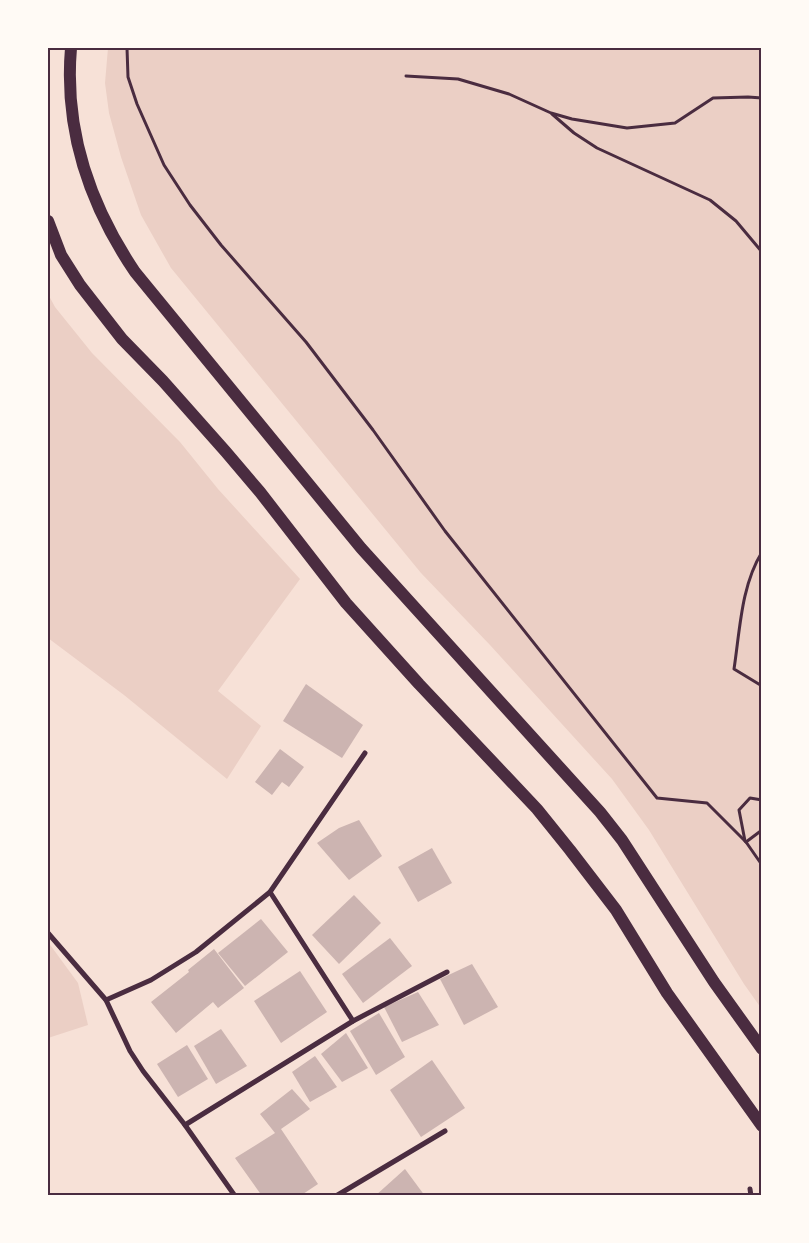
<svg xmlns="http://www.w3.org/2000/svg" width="809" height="1243" font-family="'DejaVu Sans',sans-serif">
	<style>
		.green { fill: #ebcfc5 }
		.building { fill: #ccb4b1 }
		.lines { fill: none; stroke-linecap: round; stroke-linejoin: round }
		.path { stroke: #4a2c40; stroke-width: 3 }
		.minor { stroke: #4a2c40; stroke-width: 5 }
		.primary { stroke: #4a2c40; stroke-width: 12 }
		.neatline { fill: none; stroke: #4a2c40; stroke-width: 2 }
	</style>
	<rect width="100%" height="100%" fill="#f7e1d7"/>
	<g class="green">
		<polygon points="108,48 761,48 761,1008 744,984 649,830 612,779 490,645 421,573 171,268 141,215 121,157 109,113 105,83"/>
		<polygon points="48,294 55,307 92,353 180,442 218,489 300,579 218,691 261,726 227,779 124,695 48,638"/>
		<polygon points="48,942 78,983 88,1025 48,1038"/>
	</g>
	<g class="building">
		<polygon points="306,684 363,725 342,758 283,721"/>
		<polygon points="280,749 304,767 289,787 282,782 272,795 255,782"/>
		<polygon points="359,820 382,856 349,880 317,843 339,828"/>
		<polygon points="432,848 452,883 418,902 398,867"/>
		<polygon points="354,895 381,923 339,964 312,935"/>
		<polygon points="261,919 288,952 245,986 218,953"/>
		<polygon points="390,938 412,966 363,1003 342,974"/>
		<polygon points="214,949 244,988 218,1008 213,1002 176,1033 151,1002 189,972 188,970"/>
		<polygon points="472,964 498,1007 464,1025 440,979"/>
		<polygon points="300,971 327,1012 281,1043 254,1001"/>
		<polygon points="418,992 439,1025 402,1042 384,1007"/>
		<polygon points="379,1013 405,1057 376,1075 350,1031"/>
		<polygon points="221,1029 247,1066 216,1084 194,1046"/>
		<polygon points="346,1033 368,1068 342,1082 321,1054"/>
		<polygon points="187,1045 208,1079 178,1097 157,1064"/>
		<polygon points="315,1056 337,1087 310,1102 292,1072"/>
		<polygon points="432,1060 465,1108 421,1137 390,1090"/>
		<polygon points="292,1089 310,1109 281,1129 318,1184 300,1196 262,1196 235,1158 275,1133 260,1114"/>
		<polygon points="405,1169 425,1196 375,1196"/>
	</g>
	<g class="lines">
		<g class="path">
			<polyline points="127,48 128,77 137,104 164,165 190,205 221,245 306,342 373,430 445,531 657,798 707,803 746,842 762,865"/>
			<polyline points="406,76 458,79 509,94 551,113 572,119 627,128 675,123 713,98 748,97 762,98"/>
			<polyline points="552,114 574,133 597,148 710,200 736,221 762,252"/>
			<path d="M762,552c-21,34 -22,78 -28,117l28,17"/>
			<polyline points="745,841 739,810 750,798 762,800"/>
			<polyline points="746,842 762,830"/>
		</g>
		<g class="minor">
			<polyline points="270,892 353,1021"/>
			<polyline points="48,933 106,1000 130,1051 143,1071 185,1125 235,1196"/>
			<polyline points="106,1000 151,980 196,952 270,892 365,753"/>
			<polyline points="185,1125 353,1021 447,972"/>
			<polyline points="750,1189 751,1196"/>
			<polyline points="336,1196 445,1131"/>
		</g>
		<g class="primary">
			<path d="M71,48c-7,82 18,156 64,224l226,276 239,264 22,28 92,142 48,67"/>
			<polyline points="48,221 61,255 80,285 122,339 163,381 226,452 260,492 346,603 419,684 537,809 570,850 616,910 667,993 762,1126"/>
		</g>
	</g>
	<rect width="809" height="1243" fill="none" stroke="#fffaf5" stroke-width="98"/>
	<rect x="49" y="49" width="711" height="1145" class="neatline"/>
</svg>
